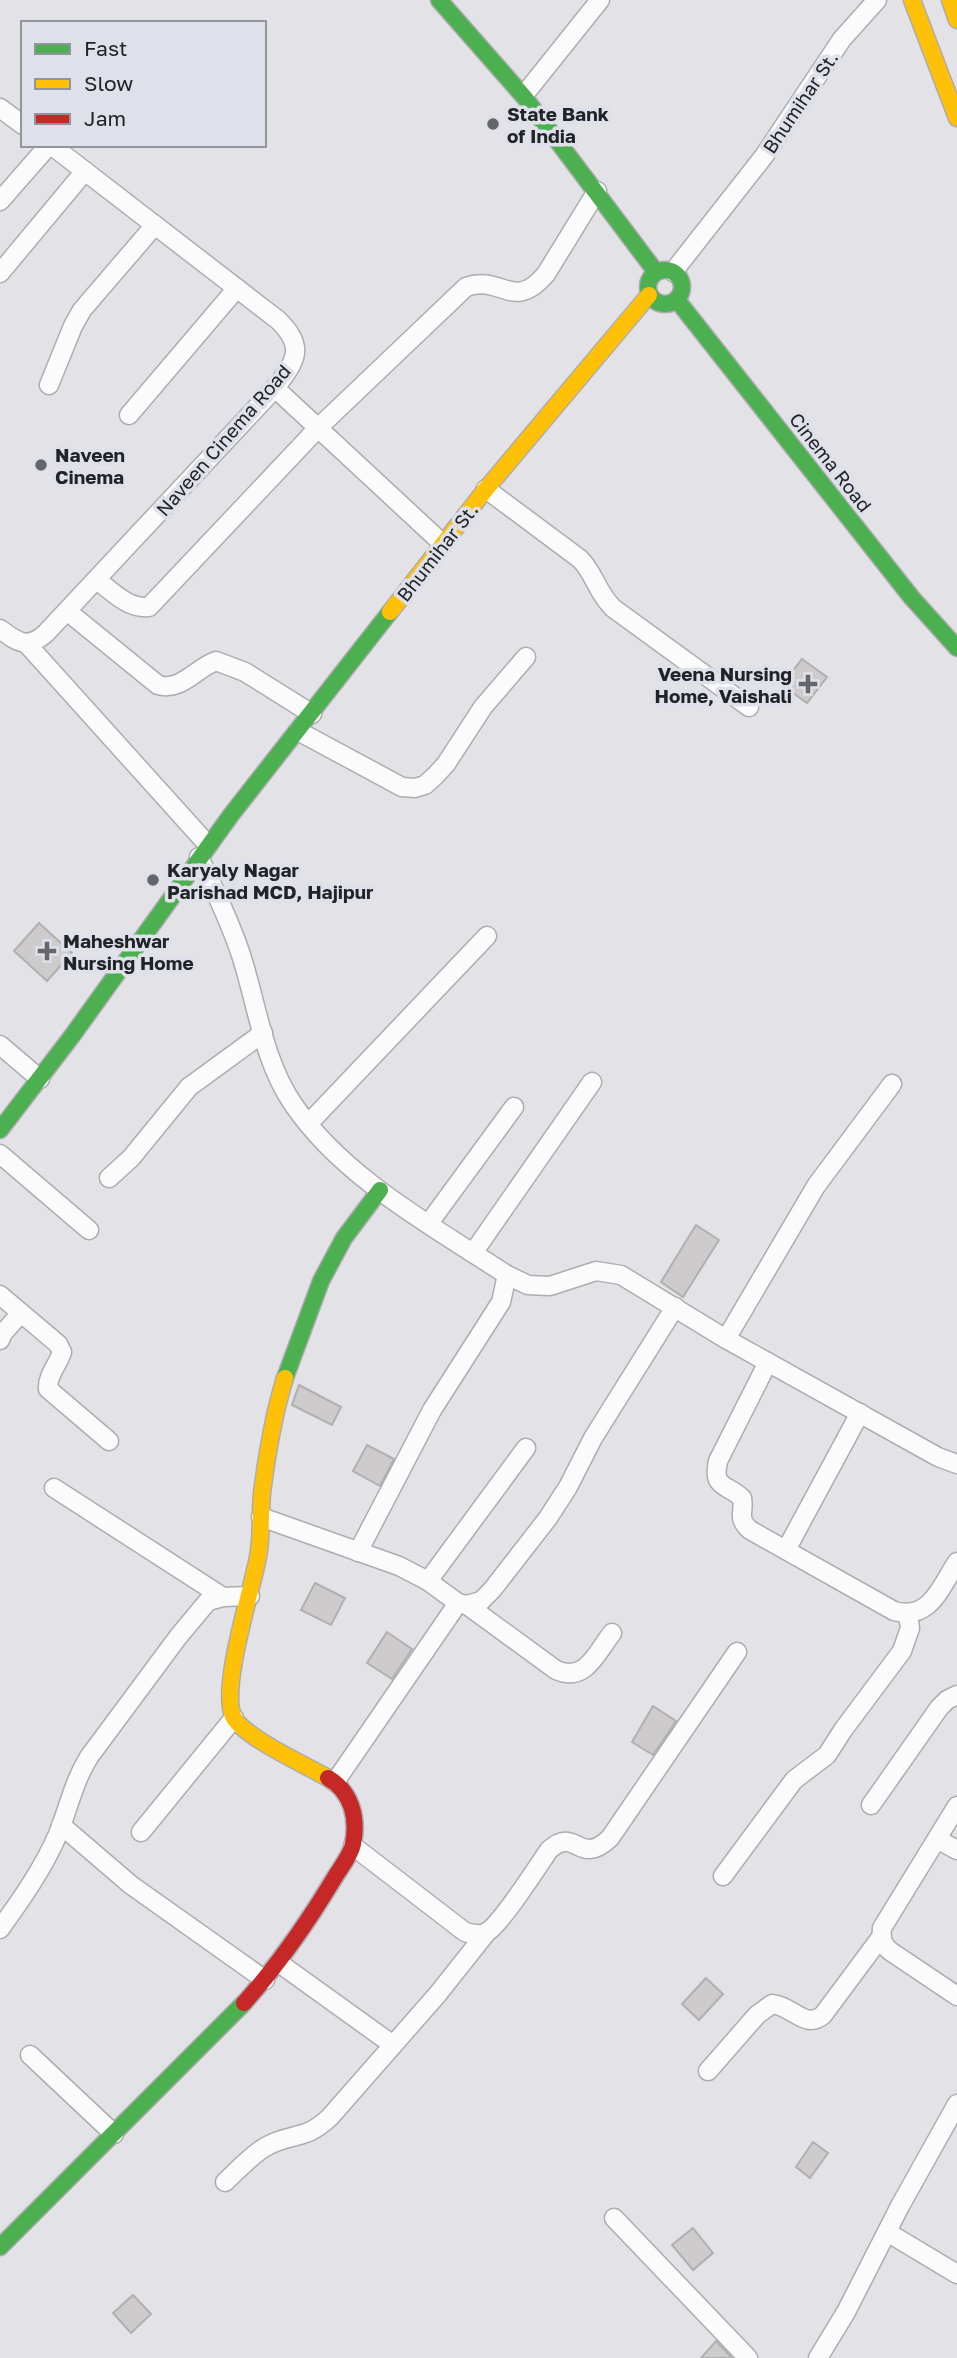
<svg xmlns="http://www.w3.org/2000/svg" width="957" height="2358" font-family="'Golos Text',sans-serif">
	<style>
		.building { fill: #cdcbcc; stroke: #b1b0b1; stroke-width: 2 }
		.lines { fill: none; stroke-linecap: round; stroke-linejoin: round }
		.street-casing { stroke: #adadb1; stroke-width: 21 }
		.fast-casing { stroke: #adadb1; stroke-width: 19 }
		.slow-casing { stroke: #adadb1; stroke-width: 19 }
		.jam-casing { stroke: #adadb1; stroke-width: 19 }
		.street { stroke: #fbfbfb; stroke-width: 18 }
		.fast { stroke: #4caf50; stroke-width: 16 }
		.slow { stroke: #ffc107; stroke-width: 16 }
		.jam { stroke: #c62828; stroke-width: 16 }
		.poi-dot { fill: #65666a; stroke: #dfe1ea; stroke-width: 2.5 }
		.labels { text-anchor: middle; dominant-baseline: central; stroke-width: 7; stroke-linejoin: round; paint-order: stroke }
		.street-label { font-size: 19px; fill: #222326; stroke: #dfe1ea }
		.poi-label { font-size: 19px; font-weight: bold; fill: #222326; stroke: #dfe1ea; text-anchor: start }
	</style>
	<rect width="100%" height="100%" fill="#e2e2e7"/>
	<g class="building">
		<polygon points="802,659 827,677 807,703 782,685"/>
		<polygon points="39,923 72,953 47,981 14,951"/>
		<polygon points="696,1225 719,1240 683,1297 661,1282"/>
		<polygon points="299,1385 341,1407 332,1425 292,1405"/>
		<polygon points="367,1445 394,1459 380,1486 353,1471"/>
		<polygon points="315,1583 345,1598 331,1625 301,1610"/>
		<polygon points="387,1632 412,1649 392,1679 367,1663"/>
		<polygon points="653,1706 676,1721 653,1755 632,1742"/>
		<polygon points="706,1978 723,1994 699,2020 682,2004"/>
		<polygon points="813,2142 828,2153 810,2178 796,2167"/>
		<polygon points="693,2228 713,2253 693,2270 672,2245"/>
		<polygon points="133,2295 151,2314 131,2333 113,2313"/>
		<polygon points="716,2341 732,2358 701,2358"/>
	</g>
	<g class="lines">
		<g class="street-casing">
			<g id="street">
				<polyline points="524,95 600,0"/>
				<polyline points="0,108 23,125"/>
				<polyline points="0,201 49,145"/>
				<polyline points="673,272 764,156 842,39 877,0"/>
				<polyline points="0,273 85,171"/>
				<polyline points="49,385 73,326 82,310 155,225"/>
				<polyline points="275,388 443,544"/>
				<polyline points="129,415 237,288"/>
				<path d="M486,489l94,70c15,15 16,32 33,49l136,99"/>
				<path d="M97,580c16,12 31,29 52,27l170,-180 147,-140c36,-13 47,26 80,-13l51,-83"/>
				<path d="M67,611l91,74c23,7 38,-17 58,-24l29,11 67,42"/>
				<path d="M0,629c17,13 28,21 46,4l229,-245c21,-27 31,-41 3,-68l-227,-175"/>
				<polyline points="26,643 208,845"/>
				<polyline points="298,731 402,787 415,788 425,785 435,776 446,764 483,707 526,657"/>
				<path d="M199,857c15,32 31,64 42,98 16,49 22,105 52,149 50,74 141,123 214,171l21,10 22,1 46,-15 25,4 105,64 212,118 19,7"/>
				<polyline points="0,1045 40,1079"/>
				<polyline points="309,1123 487,936"/>
				<polyline points="0,1154 89,1230"/>
				<polyline points="109,1178 131,1158 189,1087 263,1033"/>
				<polyline points="429,1223 514,1107"/>
				<polyline points="473,1253 592,1082"/>
				<path d="M0,1295l58,49 4,8c-4,13 -15,23 -14,37l61,52"/>
				<polyline points="726,1339 816,1186 892,1084"/>
				<polyline points="0,1340 3,1333 21,1313"/>
				<path d="M768,1362l-50,99c-6,28 8,22 24,37 3,15 -6,19 8,32l144,81c36,10 46,-23 63,-49"/>
				<polyline points="54,1488 223,1597"/>
				<polyline points="261,1517 399,1566 428,1581 458,1603 467,1605 481,1601 492,1590 548,1518 568,1487 593,1438 675,1307"/>
				<polyline points="786,1550 860,1413"/>
				<polyline points="358,1552 432,1410 501,1302 507,1275"/>
				<polyline points="428,1581 526,1448"/>
				<path d="M467,1605l89,65c29,13 40,-16 56,-37"/>
				<polyline points="335,1782 458,1603"/>
				<polyline points="871,1805 939,1708 947,1700 957,1695"/>
				<path d="M957,1806l-75,122c-1,11 0,16 8,23l67,45"/>
				<polyline points="61,1825 131,1885 265,1980"/>
				<polyline points="141,1832 234,1718"/>
				<polyline points="937,1839 957,1850"/>
				<path d="M353,1846l112,86c7,2 15,4 22,0 14,-8 51,-66 62,-82 28,-25 29,18 61,-12l127,-186"/>
				<polyline points="723,1876 794,1780 827,1755 843,1730 902,1651 910,1628 908,1615"/>
				<path d="M0,1929c21,-29 44,-62 58,-95 11,-27 15,-51 31,-77l89,-120 30,-36 15,-4 27,-1"/>
				<polyline points="279,1963 393,2045"/>
				<polyline points="30,2055 114,2134"/>
				<path d="M708,2071l49,-56 15,-11c21,2 33,26 51,11l58,-78"/>
				<path d="M225,2182c13,-12 27,-28 42,-36 26,-14 38,-5 63,-29l107,-122 50,-63"/>
				<polyline points="614,2218 748,2358"/>
				<polyline points="887,2232 957,2274"/>
				<polyline points="818,2358 846,2312 900,2206 957,2104"/>
			</g>
		</g>
		<g class="fast-casing">
			<g id="fast">
				<polyline points="439,0 525,98 656,272"/>
				<circle cx="665" cy="287" r="17"/>
				<polyline points="677,300 912,598 957,648"/>
				<polyline points="0,1130 72,1036 231,815 390,612"/>
				<polyline points="285,1378 321,1281 344,1238 380,1190"/>
				<polyline points="0,2247 244,2003"/>
			</g>
		</g>
		<g class="slow-casing">
			<g id="slow">
				<polyline points="912,0 957,118"/>
				<polyline points="950,0 957,20"/>
				<polyline points="390,612 486,489 649,295"/>
				<path d="M285,1378c-12,38 -18,76 -23,115 -2,21 0,43 -4,64 -6,33 -39,134 -24,161 12,20 73,48 94,60"/>
			</g>
		</g>
		<g class="jam-casing">
			<path id="jam" d="M244,2003c35,-39 64,-81 91,-126 6,-10 16,-22 18,-33 5,-26 -1,-52 -25,-66"/>
		</g>
		<use href="#street" class="street"/>
		<use href="#fast" class="fast"/>
		<use href="#slow" class="slow"/>
		<use href="#jam" class="jam"/>
	</g>
	<g class="poi-dot">
		<circle cx="493" cy="124" r="7"/>
		<circle cx="41" cy="465" r="7"/>
		<path d="M804.5 673.5h7v7h7v7h-7v7h-7v-7h-7v-7h7z"/>
		<circle cx="153" cy="880" r="7"/>
		<path d="M43.5 940.5h7v7h7v7h-7v7h-7v-7h-7v-7h7z"/>
	</g>
	<g class="labels">
		<g class="street-label">
			<text transform="translate(800 102) rotate(-56)">Bhumihar St.</text>
			<text transform="translate(223 440) rotate(-49)">Naveen Cinema Road</text>
			<text transform="translate(831 462) rotate(52)">Cinema Road</text>
			<text transform="translate(437 552) rotate(-52)">Bhumihar St.</text>
		</g>
		<g class="poi-label">
			<text x="507" y="113">State Bank<tspan x="507" dy="22">of India</tspan></text>
			<text x="55" y="454">Naveen<tspan x="55" dy="22">Cinema</tspan></text>
			<text x="792" y="673" text-anchor="end">Veena Nursing<tspan x="792" dy="22">Home, Vaishali</tspan></text>
			<text x="167" y="869">Karyaly Nagar<tspan x="167" dy="22">Parishad MCD, Hajipur</tspan></text>
			<text x="63" y="940">Maheshwar<tspan x="63" dy="22">Nursing Home</tspan></text>
		</g>
	</g>
	<rect x="21" y="21" width="245" height="126" fill="#dfe1ea" stroke="#93959c" stroke-width="2"/>
	<rect x="35" y="44" width="35" height="10" fill="#4caf50" stroke="#93959c" stroke-width="2"/>
	<text x="84" y="56" font-size="21" fill="#222326">Fast</text>
	<rect x="35" y="79" width="35" height="10" fill="#ffc107" stroke="#93959c" stroke-width="2"/>
	<text x="84" y="91" font-size="21" fill="#222326">Slow</text>
	<rect x="35" y="114" width="35" height="10" fill="#c62828" stroke="#93959c" stroke-width="2"/>
	<text x="84" y="126" font-size="21" fill="#222326">Jam</text>
</svg>
